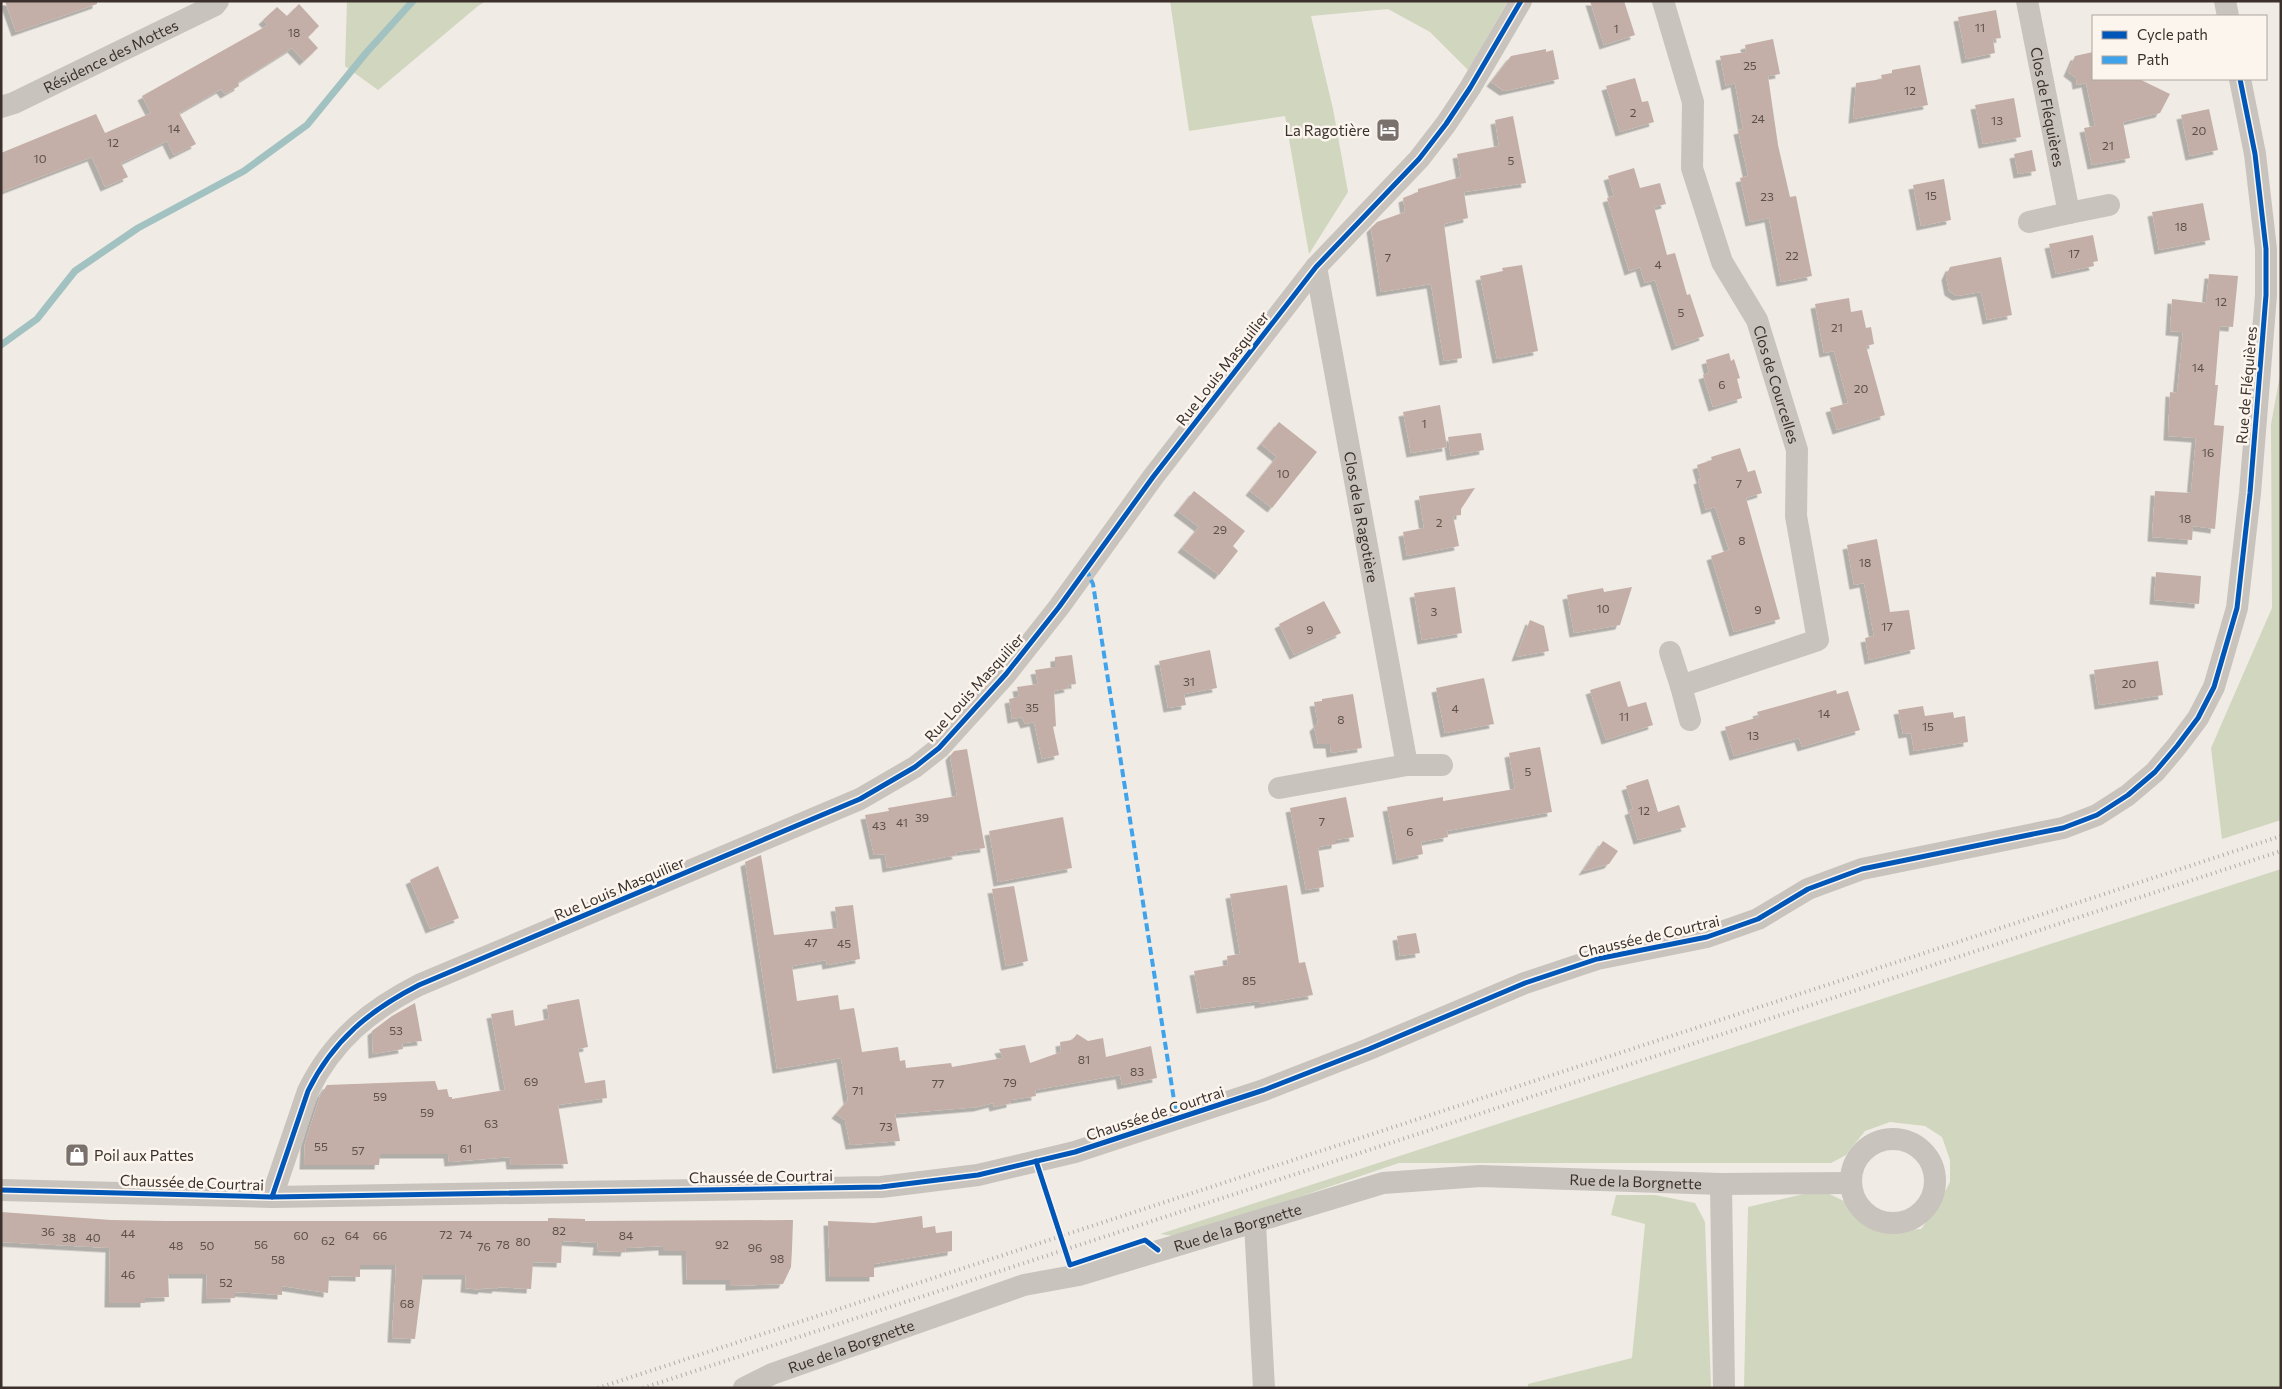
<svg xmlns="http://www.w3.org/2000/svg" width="2282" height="1389" font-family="Commissioner,sans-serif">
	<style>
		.green { fill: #d1d6bf }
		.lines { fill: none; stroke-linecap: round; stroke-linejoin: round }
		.stream { stroke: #a1c2c1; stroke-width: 7 }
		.building { fill: #c3afa7; filter: url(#shadow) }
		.minor { stroke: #c9c3be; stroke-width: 22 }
		.rail { stroke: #b1aca8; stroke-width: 4; stroke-dasharray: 1 4; stroke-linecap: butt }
		.quiet { stroke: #3fa3eb; stroke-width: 4; stroke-dasharray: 8 4; stroke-linecap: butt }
		.cycleway-casing { stroke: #fbf5ee; stroke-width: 8 }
		.cycleway { stroke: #0057b8; stroke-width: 5 }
		.labels { text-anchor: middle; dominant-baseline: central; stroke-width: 5; stroke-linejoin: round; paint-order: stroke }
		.number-label { font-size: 12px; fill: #5d504a }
		.street-label { font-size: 15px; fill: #3b302b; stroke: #fbf5ee }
		.poi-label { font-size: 15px; fill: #3b302b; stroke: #fbf5ee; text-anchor: end }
	</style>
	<defs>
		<filter id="shadow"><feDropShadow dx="-4.5" dy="4.5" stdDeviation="0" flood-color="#0004"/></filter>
	</defs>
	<rect width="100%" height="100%" fill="#f0ebe5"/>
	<g class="green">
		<polygon points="347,1 486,1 478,6 378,90 345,66"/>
		<polygon points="1170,1 1508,1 1468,70 1430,32 1388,9 1311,16 1333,109 1348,192 1309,254 1285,116 1189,131"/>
		<polygon points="2281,370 2281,820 2222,839 2211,748 2272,608 2271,424"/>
		<polygon points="2281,869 2281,1388 1744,1388 1748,1207 1821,1190 1846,1202 1862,1218 1887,1231 1921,1229 1936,1209 1950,1182 1950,1160 1942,1137 1925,1126 1890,1122 1865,1131 1846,1155 1831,1163 1399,1163 1181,1237 1160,1234"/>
		<polygon points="1616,1195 1655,1195 1695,1203 1705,1222 1711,1388 1528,1388 1528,1384 1632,1358 1645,1224 1611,1215"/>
	</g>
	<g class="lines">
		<polyline class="stream" points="1,345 37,319 75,271 138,228 244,171 307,125 366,53 413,1"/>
	</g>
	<g class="building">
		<polygon points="5,1 97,1 97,4 16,32"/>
		<polygon points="1590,1 1624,1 1635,35 1604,45"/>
		<polygon points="299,4 319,26 308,37 318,48 304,61 292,48 238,82 239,86 225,94 221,89 179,113 196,144 174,155 167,141 121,163 128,177 105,187 92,157 1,192 1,153 96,114 105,133 151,113 142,96 268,25 263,20 277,7 287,16"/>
		<polygon points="1996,10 2001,38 1993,39 1995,53 1966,59 1958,17"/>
		<polygon points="1773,39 1780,74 1768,76 1778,145 1790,197 1796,196 1812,276 1781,282 1769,218 1750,222 1740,178 1748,176 1738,130 1743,129 1735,83 1726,86 1720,56 1746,52 1745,45"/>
		<polygon points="1546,49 1546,52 1553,50 1559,79 1504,91 1491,82 1511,56"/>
		<polygon points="2093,52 2093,79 2139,79 2170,94 2160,113 2123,122 2130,158 2092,165 2084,128 2095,126 2086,83 2077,85 2076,78 2068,72 2075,56"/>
		<polygon points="1920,65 1928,105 1853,119 1856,83 1882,79 1881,75 1892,73 1892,70"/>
		<polygon points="1635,78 1642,102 1648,101 1654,122 1620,132 1606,86"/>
		<polygon points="2014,98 2021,137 1983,144 1975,105"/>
		<polygon points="2209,109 2218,150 2190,156 2181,115"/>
		<polygon points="1513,116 1526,183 1464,192 1468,218 1444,224 1462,358 1444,361 1431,284 1381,292 1371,228 1377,222 1405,212 1403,198 1418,192 1418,189 1461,177 1457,154 1499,146 1495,120"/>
		<polygon points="2032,150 2036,171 2018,174 2014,154"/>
		<polygon points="1634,168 1640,188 1660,183 1666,204 1654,207 1667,255 1675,253 1687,295 1690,294 1704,336 1676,346 1655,280 1645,283 1640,267 1629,271 1607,198 1614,196 1608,176"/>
		<polygon points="1944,179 1951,220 1921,226 1913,185"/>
		<polygon points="2203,203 2210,240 2159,250 2152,212"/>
		<polygon points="2093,235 2098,261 2093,262 2094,266 2056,274 2049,244"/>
		<polygon points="2001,257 2012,315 1987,320 1981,292 1957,296 1949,291 1946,276 1950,267"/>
		<polygon points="1522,265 1538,351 1497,359 1480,276 1503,271 1502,268"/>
		<polygon points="2209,274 2238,276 2233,327 2220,326 2215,385 2218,385 2214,425 2224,426 2215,529 2193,526 2192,540 2152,537 2155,491 2191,493 2196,438 2168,436 2170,392 2177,393 2183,332 2170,331 2172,299 2206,303"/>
		<polygon points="1849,298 1851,312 1862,310 1866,328 1871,327 1874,344 1866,346 1885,415 1837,430 1830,408 1848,403 1834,351 1824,353 1815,304"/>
		<polygon points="1729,353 1731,361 1734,359 1740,378 1737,379 1742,398 1713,407 1703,375 1709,373 1706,360"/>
		<polygon points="1440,405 1447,447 1411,453 1403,412"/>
		<polygon points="1279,422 1317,452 1272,508 1250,491 1277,457 1261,444"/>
		<polygon points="1481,433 1484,450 1451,456 1448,437"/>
		<polygon points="1740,448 1748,472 1755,470 1762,493 1746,498 1780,619 1734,632 1711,556 1729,550 1715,507 1706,510 1698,480 1701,479 1697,465 1712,460 1711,457"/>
		<polygon points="1475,488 1461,509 1461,515 1453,516 1459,546 1407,556 1403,532 1424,528 1419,496"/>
		<polygon points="1194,491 1245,531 1233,546 1238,551 1219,575 1182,548 1199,527 1178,511"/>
		<polygon points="1877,539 1890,612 1909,610 1915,649 1869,660 1865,638 1874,636 1864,583 1854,585 1847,545"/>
		<polygon points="2156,572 2201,576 2199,604 2154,600"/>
		<polygon points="1455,587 1462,633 1422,640 1414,593"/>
		<polygon points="1632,587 1620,625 1574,633 1567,595 1603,588 1604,592"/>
		<polygon points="1324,601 1341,633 1294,655 1279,624"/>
		<polygon points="1530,620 1544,626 1549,651 1516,657"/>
		<polygon points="1210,650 1217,688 1184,694 1186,705 1168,708 1159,661"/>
		<polygon points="1072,655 1076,684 1068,685 1069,688 1054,691 1056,726 1053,727 1059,755 1042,759 1034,722 1025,724 1022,717 1012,719 1009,699 1019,697 1017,687 1038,684 1035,670 1055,667 1055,657"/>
		<polygon points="2158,661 2163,695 2099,705 2094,670"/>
		<polygon points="1484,678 1494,724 1445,733 1436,688"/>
		<polygon points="1620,681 1628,707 1646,702 1653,725 1606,740 1590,690"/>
		<polygon points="1836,690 1837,694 1848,691 1860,730 1802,747 1799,738 1734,756 1725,727 1759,717 1757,712"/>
		<polygon points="1353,694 1362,748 1331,753 1330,744 1318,744 1314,727 1318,723 1314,702 1322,701 1322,699"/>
		<polygon points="1923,706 1925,716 1953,712 1954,718 1965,716 1968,742 1914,751 1911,733 1903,734 1898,710"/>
		<polygon points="1540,747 1552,812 1447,831 1448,837 1421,842 1423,854 1397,860 1387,807 1443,797 1443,801 1515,789 1509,753"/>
		<polygon points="967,749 985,848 956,852 957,855 887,868 885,854 874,855 865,815 889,811 888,808 957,796 950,756 954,751"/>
		<polygon points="1648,779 1658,812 1679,805 1686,827 1638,840 1629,811 1633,809 1626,786"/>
		<polygon points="1346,797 1354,837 1336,840 1336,844 1318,847 1324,887 1306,890 1290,808"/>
		<polygon points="1063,817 1072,868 998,882 989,831"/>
		<polygon points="1603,841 1618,851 1609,864 1583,871"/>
		<polygon points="761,855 774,935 838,928 835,907 853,905 860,959 827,965 826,960 792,966 797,1001 838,995 840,1010 854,1008 862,1052 898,1047 900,1061 905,1060 906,1068 951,1063 952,1067 1003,1058 999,1049 1025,1045 1030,1063 1061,1052 1060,1042 1072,1040 1077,1034 1088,1041 1103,1038 1106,1057 1151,1046 1157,1078 1122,1085 1120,1075 1035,1090 1036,1096 1011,1100 1011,1103 994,1107 993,1103 978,1107 895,1114 900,1141 850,1145 845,1120 836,1114 848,1100 841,1058 777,1069 745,862"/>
		<polygon points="438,866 459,918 430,929 410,880"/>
		<polygon points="1287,885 1299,963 1305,962 1313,995 1259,1004 1259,1001 1201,1009 1194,971 1228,965 1227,956 1240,954 1230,894"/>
		<polygon points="1014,886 1028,961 1006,966 992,889"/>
		<polygon points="1416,933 1420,953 1400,956 1397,936"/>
		<polygon points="579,999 588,1047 578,1049 585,1083 605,1080 607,1098 558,1105 568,1164 511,1165 510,1157 449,1162 448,1154 380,1154 379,1165 304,1165 305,1143 320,1096 327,1085 435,1081 438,1090 447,1089 449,1097 452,1097 452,1099 505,1090 491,1014 513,1010 515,1026 549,1019 547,1005"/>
		<polygon points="415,1003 422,1041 402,1043 403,1049 373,1054 372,1031 392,1016"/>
		<polygon points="1,1212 111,1220 167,1221 548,1221 548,1218 585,1219 585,1221 793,1220 792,1249 791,1267 783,1284 730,1286 730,1280 687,1280 686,1251 663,1251 663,1246 626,1248 625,1252 597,1251 598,1243 562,1241 561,1263 533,1262 531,1289 497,1287 496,1289 483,1288 482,1290 465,1288 466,1275 423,1275 415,1339 392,1338 396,1265 360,1265 360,1277 329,1276 328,1293 282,1286 282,1295 235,1292 235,1298 206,1299 207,1274 168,1274 169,1297 145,1298 145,1303 109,1303 110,1248 1,1242"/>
		<polygon points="922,1216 923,1228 935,1226 936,1233 952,1231 952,1251 874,1264 874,1277 830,1277 828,1221 874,1223"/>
	</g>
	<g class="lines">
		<g class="minor">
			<path id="s1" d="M1663,1l30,101 -1,66 30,94 35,58 40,130 -1,66 22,124 -137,46 9,34"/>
			<path id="s2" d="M2027,1l42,212 40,-8"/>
			<polyline points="2225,1 2228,16"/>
			<path id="s3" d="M1,107l13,-4 201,-98 3,-4"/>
			<polyline points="2029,222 2069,213"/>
			<path id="s4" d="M1316,267l91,498"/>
			<polyline points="1670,652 1681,686"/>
			<polyline points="1279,788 1407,765 1442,765"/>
			<circle cx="1893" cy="1181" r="42"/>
			<polyline points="1721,1184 1724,1388"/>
			<polyline points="1,1190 272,1197 881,1187 978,1175 1075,1152 1264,1090 1369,1049 1525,983 1597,959 1707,937 1758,919 1808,889 1862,869 2063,828 2097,815 2128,795 2155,772 2177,746 2198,718 2214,687 2237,608 2250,493 2266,295 2266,249 2255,154 2240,79"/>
			<path d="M272,1197l36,-106c25,-51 62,-81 111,-106l441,-186 55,-32 24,-19 67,-74 53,-67 94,-130 163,-210 103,-108 27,-35 24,-36 51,-87"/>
			<polyline points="1255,1224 1264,1388"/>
			<path id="s5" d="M744,1388l28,-14 252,-89 55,-10 304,-92 97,-7 241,8 130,-1"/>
		</g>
		<g class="rail">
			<polyline points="598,1388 2281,836"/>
			<polyline points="643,1388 2281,851"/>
		</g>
		<polyline class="quiet" points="1086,569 1093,584 1177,1119"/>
		<g class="cycleway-casing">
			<g id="cycleway">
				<polyline points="1036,1161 1070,1265 1145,1240 1158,1250"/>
				<polyline points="1,1190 272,1197 881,1187 978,1175 1075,1152 1264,1090 1369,1049 1525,983 1597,959 1707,937 1758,919 1808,889 1862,869 2063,828 2097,815 2128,795 2155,772 2177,746 2198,718 2214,687 2237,608 2250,493 2266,295 2266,249 2255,154 2240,79"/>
				<path d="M272,1197l36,-106c25,-51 62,-81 111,-106l441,-186 55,-32 24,-19 67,-74 53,-67 94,-130 163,-210 103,-108 27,-35 24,-36 51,-87"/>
			</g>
		</g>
		<use href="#cycleway" class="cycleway"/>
	</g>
	<defs>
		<g id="hotel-square" transform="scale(1.25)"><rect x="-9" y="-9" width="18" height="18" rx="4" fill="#7a716c" stroke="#fbf5ee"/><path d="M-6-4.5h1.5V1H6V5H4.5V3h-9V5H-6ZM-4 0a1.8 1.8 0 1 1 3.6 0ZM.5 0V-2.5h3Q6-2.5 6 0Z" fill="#fff"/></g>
		<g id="shop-square" transform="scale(1.25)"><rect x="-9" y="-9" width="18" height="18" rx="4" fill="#7a716c" stroke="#fbf5ee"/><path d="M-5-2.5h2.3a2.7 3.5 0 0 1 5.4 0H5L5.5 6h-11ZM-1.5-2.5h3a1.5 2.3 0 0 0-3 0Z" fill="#fff"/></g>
	</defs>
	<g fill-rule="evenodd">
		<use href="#hotel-square" x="1388" y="130"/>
		<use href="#shop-square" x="77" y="1155"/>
	</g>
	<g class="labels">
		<g class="number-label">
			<text x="1980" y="27">11</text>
			<text x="1616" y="28">1</text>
			<text x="294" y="32">18</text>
			<text x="1750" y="65">25</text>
			<text x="1910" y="90">12</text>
			<text x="1633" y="112">2</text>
			<text x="1758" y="118">24</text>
			<text x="1997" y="120">13</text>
			<text x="174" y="128">14</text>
			<text x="2199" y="130">20</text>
			<text x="113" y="142">12</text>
			<text x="2108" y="145">21</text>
			<text x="40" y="158">10</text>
			<text x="1511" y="160">5</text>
			<text x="1931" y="195">15</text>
			<text x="1767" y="196">23</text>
			<text x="2181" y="226">18</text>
			<text x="2074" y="253">17</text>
			<text x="1792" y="255">22</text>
			<text x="1388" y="257">7</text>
			<text x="1658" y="264">4</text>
			<text x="2221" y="301">12</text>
			<text x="1681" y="312">5</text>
			<text x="1837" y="327">21</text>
			<text x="2198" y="367">14</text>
			<text x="1722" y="384">6</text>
			<text x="1861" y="388">20</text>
			<text x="1424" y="423">1</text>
			<text x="2208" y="452">16</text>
			<text x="1283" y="473">10</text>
			<text x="1739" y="483">7</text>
			<text x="2185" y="518">18</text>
			<text x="1439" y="522">2</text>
			<text x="1220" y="529">29</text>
			<text x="1742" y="540">8</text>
			<text x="1865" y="562">18</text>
			<text x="1603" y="608">10</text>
			<text x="1758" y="609">9</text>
			<text x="1434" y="611">3</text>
			<text x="1887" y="626">17</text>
			<text x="1310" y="629">9</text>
			<text x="1189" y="681">31</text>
			<text x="2129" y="683">20</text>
			<text x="1032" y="707">35</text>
			<text x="1455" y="708">4</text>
			<text x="1824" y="713">14</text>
			<text x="1624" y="716">11</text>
			<text x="1341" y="719">8</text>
			<text x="1928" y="726">15</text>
			<text x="1753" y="735">13</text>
			<text x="1528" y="771">5</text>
			<text x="1644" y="810">12</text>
			<text x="922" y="817">39</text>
			<text x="1322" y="821">7</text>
			<text x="902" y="822">41</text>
			<text x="879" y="825">43</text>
			<text x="1410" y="831">6</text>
			<text x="811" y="942">47</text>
			<text x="844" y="943">45</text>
			<text x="1249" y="980">85</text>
			<text x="396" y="1030">53</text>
			<text x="1084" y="1059">81</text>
			<text x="1137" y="1071">83</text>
			<text x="531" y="1081">69</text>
			<text x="1010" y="1082">79</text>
			<text x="938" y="1083">77</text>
			<text x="858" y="1090">71</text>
			<text x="380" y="1096">59</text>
			<text x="427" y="1112">59</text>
			<text x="491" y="1123">63</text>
			<text x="886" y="1126">73</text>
			<text x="321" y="1146">55</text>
			<text x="466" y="1148">61</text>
			<text x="358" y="1150">57</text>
			<text x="559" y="1230">82</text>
			<text x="48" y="1231">36</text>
			<text x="128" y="1233">44</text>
			<text x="446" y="1234">72</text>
			<text x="466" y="1234">74</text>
			<text x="301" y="1235">60</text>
			<text x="352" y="1235">64</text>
			<text x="380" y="1235">66</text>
			<text x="626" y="1235">84</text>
			<text x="69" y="1237">38</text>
			<text x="93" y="1237">40</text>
			<text x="328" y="1240">62</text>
			<text x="523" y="1241">80</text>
			<text x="261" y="1244">56</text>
			<text x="503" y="1244">78</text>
			<text x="722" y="1244">92</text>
			<text x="176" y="1245">48</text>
			<text x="207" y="1245">50</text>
			<text x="484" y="1246">76</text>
			<text x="755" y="1247">96</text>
			<text x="777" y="1258">98</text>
			<text x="278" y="1259">58</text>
			<text x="128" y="1274">46</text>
			<text x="226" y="1282">52</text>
			<text x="407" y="1303">68</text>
		</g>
		<g class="street-label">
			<text stroke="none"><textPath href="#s3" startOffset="121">Résidence des Mottes</textPath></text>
			<text stroke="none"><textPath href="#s2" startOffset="108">Clos de Fléquières</textPath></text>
			<text transform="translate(1222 368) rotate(-52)">Rue Louis Masquilier</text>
			<text stroke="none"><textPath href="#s1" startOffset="405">Clos de Courcelles</textPath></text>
			<text transform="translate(2246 385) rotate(-85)">Rue de Fléquières</text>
			<text stroke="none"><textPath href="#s4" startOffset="254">Clos de la Ragotière</textPath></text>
			<text transform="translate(974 687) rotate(-48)">Rue Louis Masquilier</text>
			<text transform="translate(619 888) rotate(-23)">Rue Louis Masquilier</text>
			<text transform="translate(1649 936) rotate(-13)">Chaussée de Courtrai</text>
			<text transform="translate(1155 1113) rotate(-18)">Chaussée de Courtrai</text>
			<text transform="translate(761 1176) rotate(-1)">Chaussée de Courtrai</text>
			<text stroke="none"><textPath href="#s5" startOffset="925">Rue de la Borgnette</textPath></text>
			<text transform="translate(192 1182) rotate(2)">Chaussée de Courtrai</text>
			<text stroke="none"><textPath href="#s5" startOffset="520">Rue de la Borgnette</textPath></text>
			<text stroke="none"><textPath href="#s5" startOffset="115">Rue de la Borgnette</textPath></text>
		</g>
		<g class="poi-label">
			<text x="1370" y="130">La Ragotière</text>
			<text x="94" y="1155" text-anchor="start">Poil aux Pattes</text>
		</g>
	</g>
	<rect width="2282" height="1389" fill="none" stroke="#3b302b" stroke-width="5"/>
	<rect x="2092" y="15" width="175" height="65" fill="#fbf5ee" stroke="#aea6a0"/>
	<rect x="2102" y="31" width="25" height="8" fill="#0057b8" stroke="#aea6a0"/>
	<text x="2137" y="40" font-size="15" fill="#3b302b">Cycle path</text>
	<rect x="2102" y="56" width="25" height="8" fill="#3fa3eb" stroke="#aea6a0"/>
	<text x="2137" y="65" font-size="15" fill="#3b302b">Path</text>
</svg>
